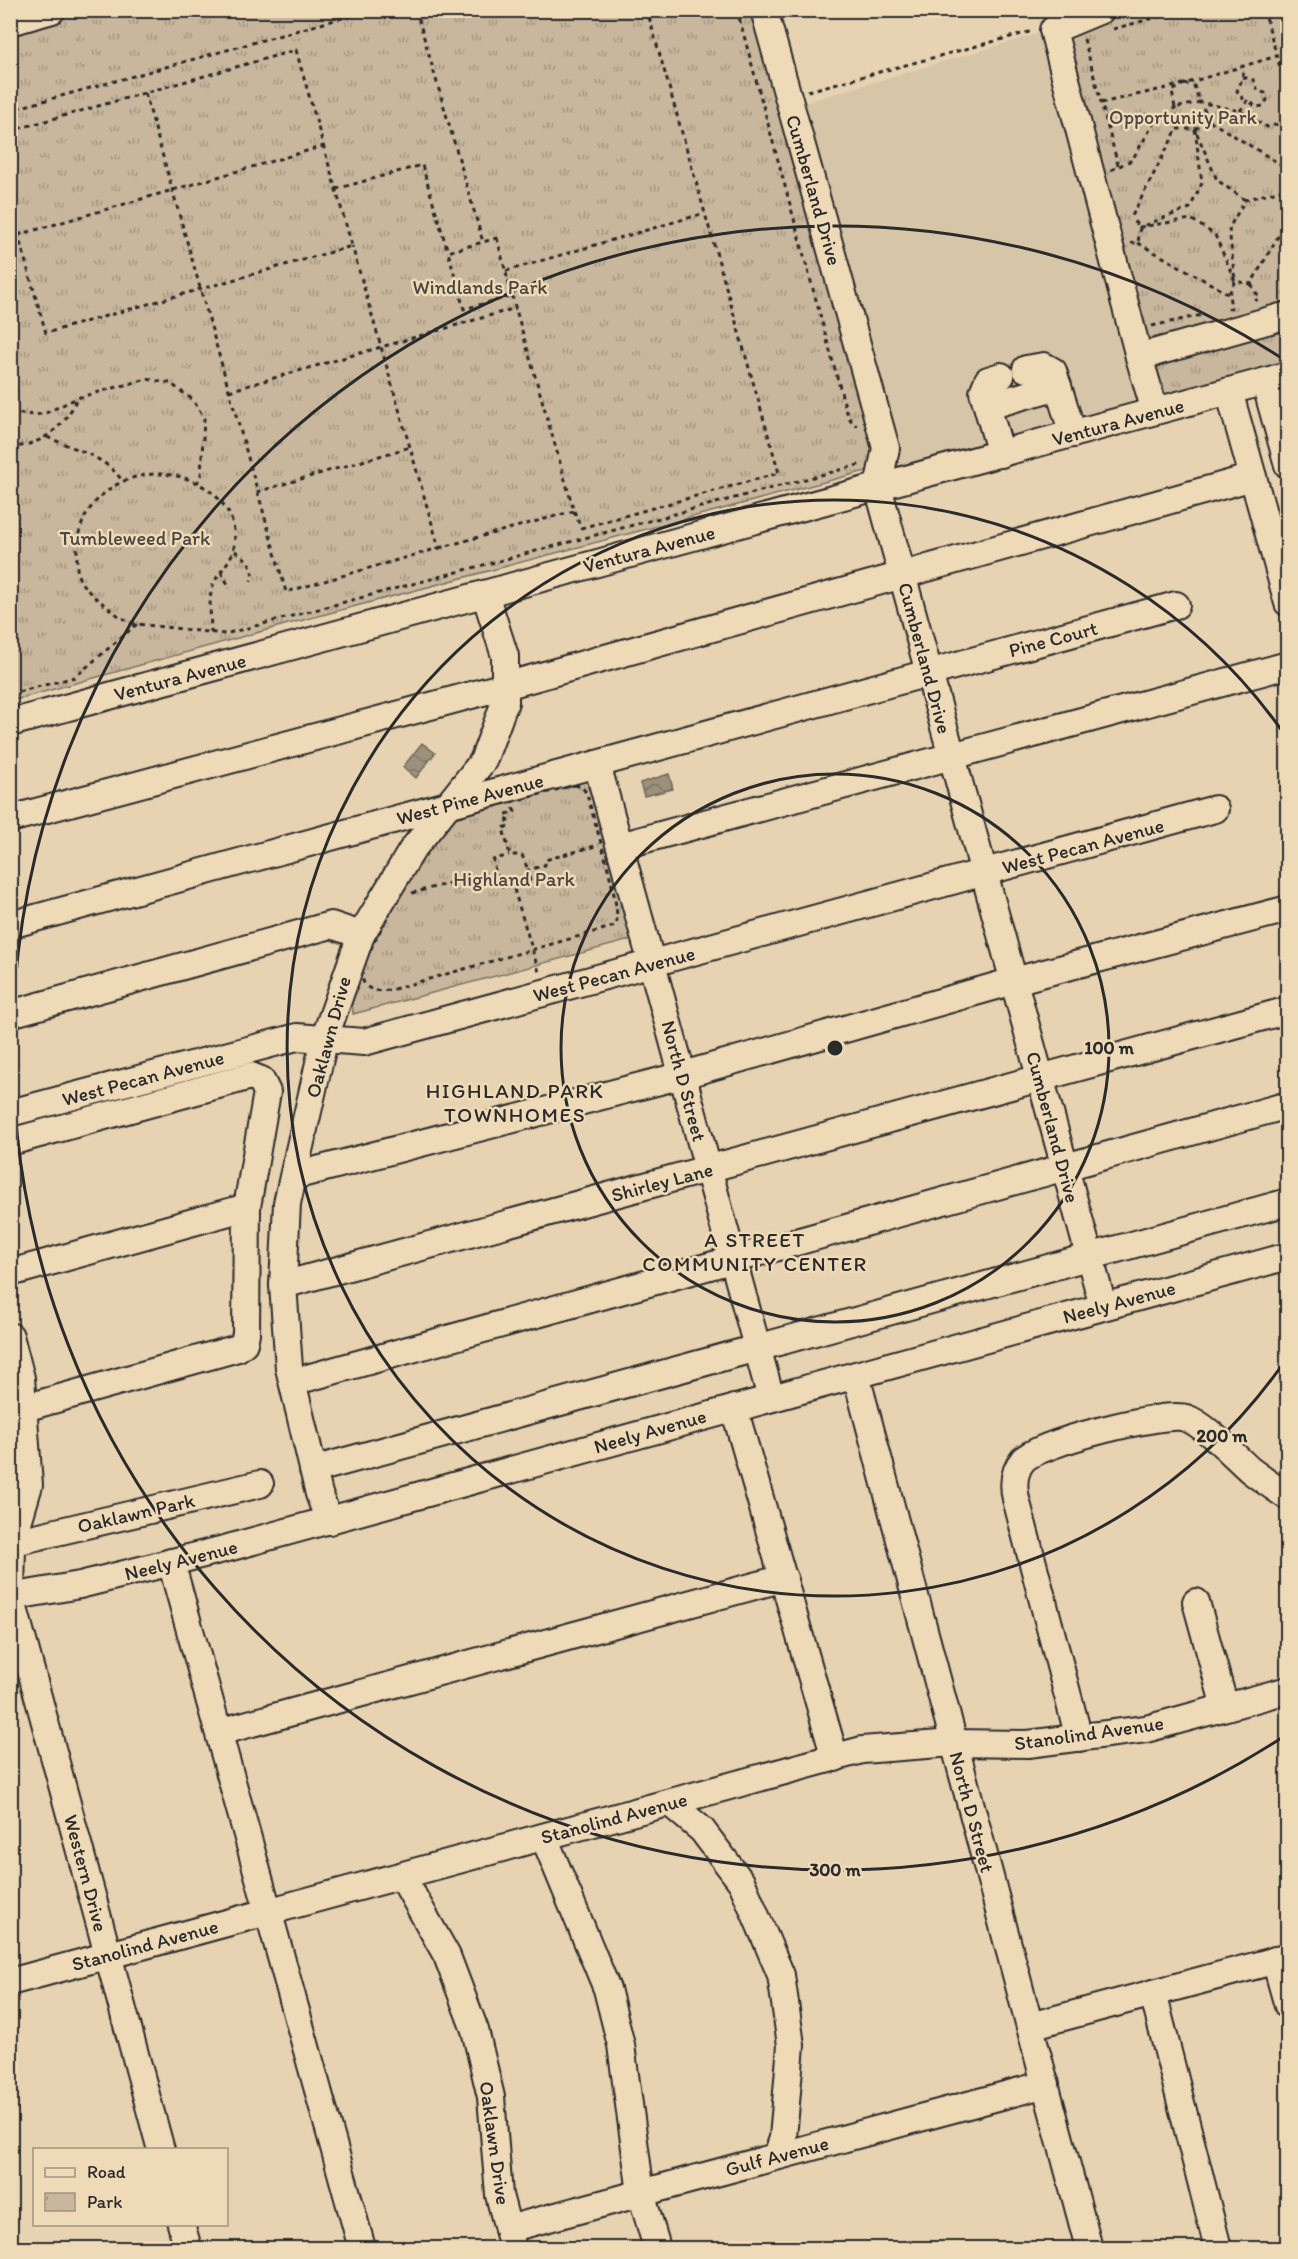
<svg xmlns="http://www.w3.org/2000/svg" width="1298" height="2259" font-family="Itim,sans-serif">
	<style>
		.built { fill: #d7c5a7 }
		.park { fill: url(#park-tufts); stroke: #7a7164; stroke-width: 1.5 }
		.water { fill: url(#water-waves); stroke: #6f685c; stroke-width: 1.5 }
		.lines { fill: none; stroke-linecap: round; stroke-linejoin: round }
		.minor-casing { stroke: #2b2b2b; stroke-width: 30 }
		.path { stroke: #2b2b2b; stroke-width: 3; stroke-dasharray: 4.5 4.5; stroke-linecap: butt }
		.minor { stroke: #efdab8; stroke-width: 26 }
		.ring { fill: none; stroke: #2b2b2b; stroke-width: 3 }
		.labels { text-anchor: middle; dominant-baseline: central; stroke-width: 5; stroke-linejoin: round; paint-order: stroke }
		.park-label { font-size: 20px; fill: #4a4742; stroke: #efdab8 }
		.street-label { font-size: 20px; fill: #2b2b2b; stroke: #efdab8 }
		.neighbourhood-label { font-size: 21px; letter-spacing: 1.5px; fill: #2b2b2b; stroke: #efdab8 }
		.centre { fill: #2b2b2b; stroke: #efdab8; stroke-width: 3 }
		.ring-label { font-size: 18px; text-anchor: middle; font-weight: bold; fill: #2b2b2b; stroke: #efdab8; stroke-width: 5; stroke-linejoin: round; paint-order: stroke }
	</style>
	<defs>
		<pattern id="park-tufts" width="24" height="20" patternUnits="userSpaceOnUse" patternTransform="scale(1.5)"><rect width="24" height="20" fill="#c8b79c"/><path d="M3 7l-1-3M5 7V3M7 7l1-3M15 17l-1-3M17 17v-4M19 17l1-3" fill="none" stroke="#a3957f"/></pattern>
		<pattern id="water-waves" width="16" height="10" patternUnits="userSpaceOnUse" patternTransform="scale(1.5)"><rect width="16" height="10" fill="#9c917d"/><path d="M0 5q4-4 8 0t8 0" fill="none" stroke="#7f7767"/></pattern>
	</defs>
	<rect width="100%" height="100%" fill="#e7d3b2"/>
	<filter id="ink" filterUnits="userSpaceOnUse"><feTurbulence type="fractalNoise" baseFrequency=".0167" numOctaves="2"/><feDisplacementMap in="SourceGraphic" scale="12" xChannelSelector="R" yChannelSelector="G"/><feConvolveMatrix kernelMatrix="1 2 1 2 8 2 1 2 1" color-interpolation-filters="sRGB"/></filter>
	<g filter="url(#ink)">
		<polygon class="built" points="1050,30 1151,405 900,473 800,104"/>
		<g class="park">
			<polygon points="11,11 774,11 896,463 288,624 11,701"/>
			<polygon points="1118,11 1287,11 1287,368 1151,405 1050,30"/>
			<polygon points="598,765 645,936 353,1014 349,966 449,805"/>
		</g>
		<g class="water">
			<polygon points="422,743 435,753 416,778 403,767"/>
			<polygon points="669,774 673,789 644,796 640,783"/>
		</g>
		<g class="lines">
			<g class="minor-casing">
				<g id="minor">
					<polyline points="764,10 886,448 878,487 1103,1306"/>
					<polyline points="1101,10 1053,30 1139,357"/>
					<polyline points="10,22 52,10"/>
					<polyline points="1026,369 1044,366 1053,371 1073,434"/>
					<polyline points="1265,382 1288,465"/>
					<polyline points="988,406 1058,386"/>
					<polyline points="1155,411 1139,357 1288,315"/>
					<polyline points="1001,454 983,392 988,380 1001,376"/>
					<polyline points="1253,477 1288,603"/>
					<polyline points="10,723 1288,375"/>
					<polyline points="597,764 771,1398"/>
					<polyline points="10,819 505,686 1253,477 1229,391"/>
					<polyline points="620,846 1288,665"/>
					<polyline points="10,925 1176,605"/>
					<polyline points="10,1014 331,925 361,935"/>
					<polyline points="10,1113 297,1037 364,1042 1215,809"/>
					<polyline points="10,1142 251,1076 261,1080 267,1092 247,1207 246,1333 244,1343 238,1348 10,1412"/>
					<polyline points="294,1176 683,1075 1014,981 1288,909"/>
					<polyline points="10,1273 247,1207"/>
					<polyline points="283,1285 1285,1011"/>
					<polyline points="10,1336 21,1378 29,1485 12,1543 11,1597 161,2150"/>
					<polyline points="856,1375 1089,2248"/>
					<polyline points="293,1382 1288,1105"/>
					<polyline points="734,1408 835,1758"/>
					<polyline points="313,1470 1288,1202"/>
					<polyline points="329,1521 319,1494 289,1368 283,1285 287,1203 325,1037 361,935 412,850 483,761 505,702 505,656 485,594"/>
					<polyline points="10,1543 260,1484"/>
					<polyline points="171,1562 362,2248"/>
					<polyline points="10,1597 80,1585 228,1548 1288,1256"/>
					<polyline points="1196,1602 1225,1707"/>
					<polyline points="219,1732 784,1578"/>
					<path d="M1079,1738l-63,-239c-3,-13 -3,-27 7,-39 16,-17 141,-49 163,-42 19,6 48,38 64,52 12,9 25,18 38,27"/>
					<polyline points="670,1803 702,1830 742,1883 781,1975 791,2045 783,2138 777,2156"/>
					<polyline points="544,1837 607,1989 621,2045 641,2193 657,2248"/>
					<polyline points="402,1876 447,1956 475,2030 491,2097 499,2195 513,2248"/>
					<polyline points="1275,1960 1288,2006"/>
					<polyline points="10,1982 862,1750 953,1743 1028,1744 1146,1729 1288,1690"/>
					<polyline points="1153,1993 1218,2248"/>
					<polyline points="1030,2026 1288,1957"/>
					<polyline points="181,2224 188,2248"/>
					<polyline points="508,2229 1046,2084"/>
				</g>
			</g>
			<g class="path">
				<polyline points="416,10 483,242"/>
				<polyline points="737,10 846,410 852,423 857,426"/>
				<polyline points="1264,10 1288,96"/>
				<polyline points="417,15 435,10"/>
				<polyline points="1113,29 1184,10"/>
				<polyline points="1084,39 1118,165"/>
				<polyline points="1243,77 1254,80 1258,91 1265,93 1267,100 1263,106 1256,107 1248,100"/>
				<polygon points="1184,84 1194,86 1200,102 1175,108 1172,91"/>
				<polyline points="808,91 1033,31"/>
				<polyline points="10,93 13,93 18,108 371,10"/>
				<polyline points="145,93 286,592 439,548 352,246"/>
				<polyline points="1101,103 1184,84 1277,56"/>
				<polyline points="1240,111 1248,100 1244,100 1237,91 1243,77 1242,68"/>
				<polyline points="1210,121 1288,169"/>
				<polyline points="1177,129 1195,129 1210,121 1200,102 1240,111 1267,127 1288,122"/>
				<polyline points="10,131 296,50 352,246 46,333 10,207"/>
				<polyline points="1111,170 1132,160 1157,118 1175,108 1177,129 1131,218"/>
				<polyline points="336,189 422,165 448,252"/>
				<polyline points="1245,200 1217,180 1195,129 1202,183 1190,208 1140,227 1191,219 1215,235 1235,281 1229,228 1245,200 1288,188"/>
				<polyline points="18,235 324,146"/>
				<polygon points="497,238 512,296 464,309 448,252"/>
				<polyline points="1131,243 1138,243 1140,227 1131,219"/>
				<polyline points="1138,243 1229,294"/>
				<polyline points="506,271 705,213"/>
				<polyline points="1251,284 1259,298 1255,301"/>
				<polyline points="1228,309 1231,308 1229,294 1235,281 1251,284 1288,219"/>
				<polyline points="1152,326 1202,315"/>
				<polyline points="229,391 516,308"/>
				<polyline points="10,413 35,415 46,413 77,398 147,379 170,383 193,400 204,418 201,476 197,483"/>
				<path d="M47,437c27,12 59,19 76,45"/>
				<path d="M10,447c31,-1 54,-19 66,-47"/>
				<polyline points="257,492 410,447"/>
				<polyline points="574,511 581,528 779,473 647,10"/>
				<polyline points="439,548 574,511 512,296"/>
				<path d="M235,551c11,7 21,16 16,30"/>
				<polyline points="221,572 230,588"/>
				<path d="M211,633c0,-13 -2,-29 0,-41 6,-26 28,-29 23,-62 -3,-20 -16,-35 -33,-45 -54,-30 -125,4 -124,68 0,9 -1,20 3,27 6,11 17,19 26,26 10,8 18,15 31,18l88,10 637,-170"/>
				<polyline points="10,694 75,677 137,624"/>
				<path d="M575,785l7,2 5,7c5,21 38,120 28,132l-221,63c-13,3 -32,4 -32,-15 0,-20 70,-136 87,-153 3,-4 7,-5 12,-6z"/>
				<polyline points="513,808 515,812 506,814 509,826 503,828 510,855 522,855 528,870"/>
				<polyline points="495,871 493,860 509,855"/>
				<polyline points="513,886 530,882 528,870 545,865 545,860 599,845"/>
				<polyline points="412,893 495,871 502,886 513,886 539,972"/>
			</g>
			<use href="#minor" class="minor"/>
		</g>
	</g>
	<g class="ring">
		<circle cx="835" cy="1048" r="274"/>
		<path d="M1287 1358A548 548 0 1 1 1287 738"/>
		<path d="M1283 1737A822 822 0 1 1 1283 359"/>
	</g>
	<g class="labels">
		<g class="park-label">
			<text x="1183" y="117">Opportunity Park</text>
			<text x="480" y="287">Windlands Park</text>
			<text x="135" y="538">Tumbleweed Park</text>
			<text x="514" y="879">Highland Park</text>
		</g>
		<g class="street-label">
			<text transform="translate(814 190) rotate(74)">Cumberland Drive</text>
			<text transform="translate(1118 422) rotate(-15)">Ventura Avenue</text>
			<text transform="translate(649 549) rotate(-15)">Ventura Avenue</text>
			<text transform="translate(1053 639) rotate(-15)">Pine Court</text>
			<text transform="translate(925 658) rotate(75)">Cumberland Drive</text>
			<text transform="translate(180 677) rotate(-15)">Ventura Avenue</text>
			<text transform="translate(470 799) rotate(-15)">West Pine Avenue</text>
			<text transform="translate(1083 846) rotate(-15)">West Pecan Avenue</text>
			<text transform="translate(614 974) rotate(-15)">West Pecan Avenue</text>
			<text transform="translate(328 1037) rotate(-75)">Oaklawn Drive</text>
			<text transform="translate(143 1078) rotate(-15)">West Pecan Avenue</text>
			<text transform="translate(684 1081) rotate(75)">North D Street</text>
			<text transform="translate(1053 1127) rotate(75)">Cumberland Drive</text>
			<text transform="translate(662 1182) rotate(-15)">Shirley Lane</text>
			<text transform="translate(1119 1302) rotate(-15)">Neely Avenue</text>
			<text transform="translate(650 1431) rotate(-16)">Neely Avenue</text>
			<text transform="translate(136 1513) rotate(-13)">Oaklawn Park</text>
			<text transform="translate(181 1560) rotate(-14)">Neely Avenue</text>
			<text transform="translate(1089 1733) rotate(-8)">Stanolind Avenue</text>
			<text transform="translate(972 1812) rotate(75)">North D Street</text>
			<text transform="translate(614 1818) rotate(-15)">Stanolind Avenue</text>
			<text transform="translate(86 1873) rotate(75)">Western Drive</text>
			<text transform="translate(145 1945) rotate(-15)">Stanolind Avenue</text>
			<text transform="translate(495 2143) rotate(82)">Oaklawn Drive</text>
			<text transform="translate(777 2156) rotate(-15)">Gulf Avenue</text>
		</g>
		<g class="neighbourhood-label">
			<text x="515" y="1090">HIGHLAND PARK<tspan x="515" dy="24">TOWNHOMES</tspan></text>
			<text x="755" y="1239">A STREET<tspan x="755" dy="24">COMMUNITY CENTER</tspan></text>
		</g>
	</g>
	<circle cx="835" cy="1048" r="9" class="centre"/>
	<g class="ring-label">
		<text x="1109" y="1054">100 m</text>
		<text x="1222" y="1442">200 m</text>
		<text x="835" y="1876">300 m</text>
	</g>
	<rect width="1298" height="2259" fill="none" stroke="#efdab8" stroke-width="36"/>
	<rect x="18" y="18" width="1262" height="2223" fill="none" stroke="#2b2b2b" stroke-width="2" filter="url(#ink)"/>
	<rect x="33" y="2148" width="195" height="78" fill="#efdab8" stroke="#a19480" stroke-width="1.5"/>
	<rect x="45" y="2168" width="30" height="9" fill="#efdab8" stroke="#a19480" stroke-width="1.5"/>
	<text x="87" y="2178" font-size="18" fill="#2b2b2b">Road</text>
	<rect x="45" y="2193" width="30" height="18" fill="url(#park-tufts)" stroke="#a19480" stroke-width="1.5"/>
	<text x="87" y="2208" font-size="18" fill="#2b2b2b">Park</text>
</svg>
